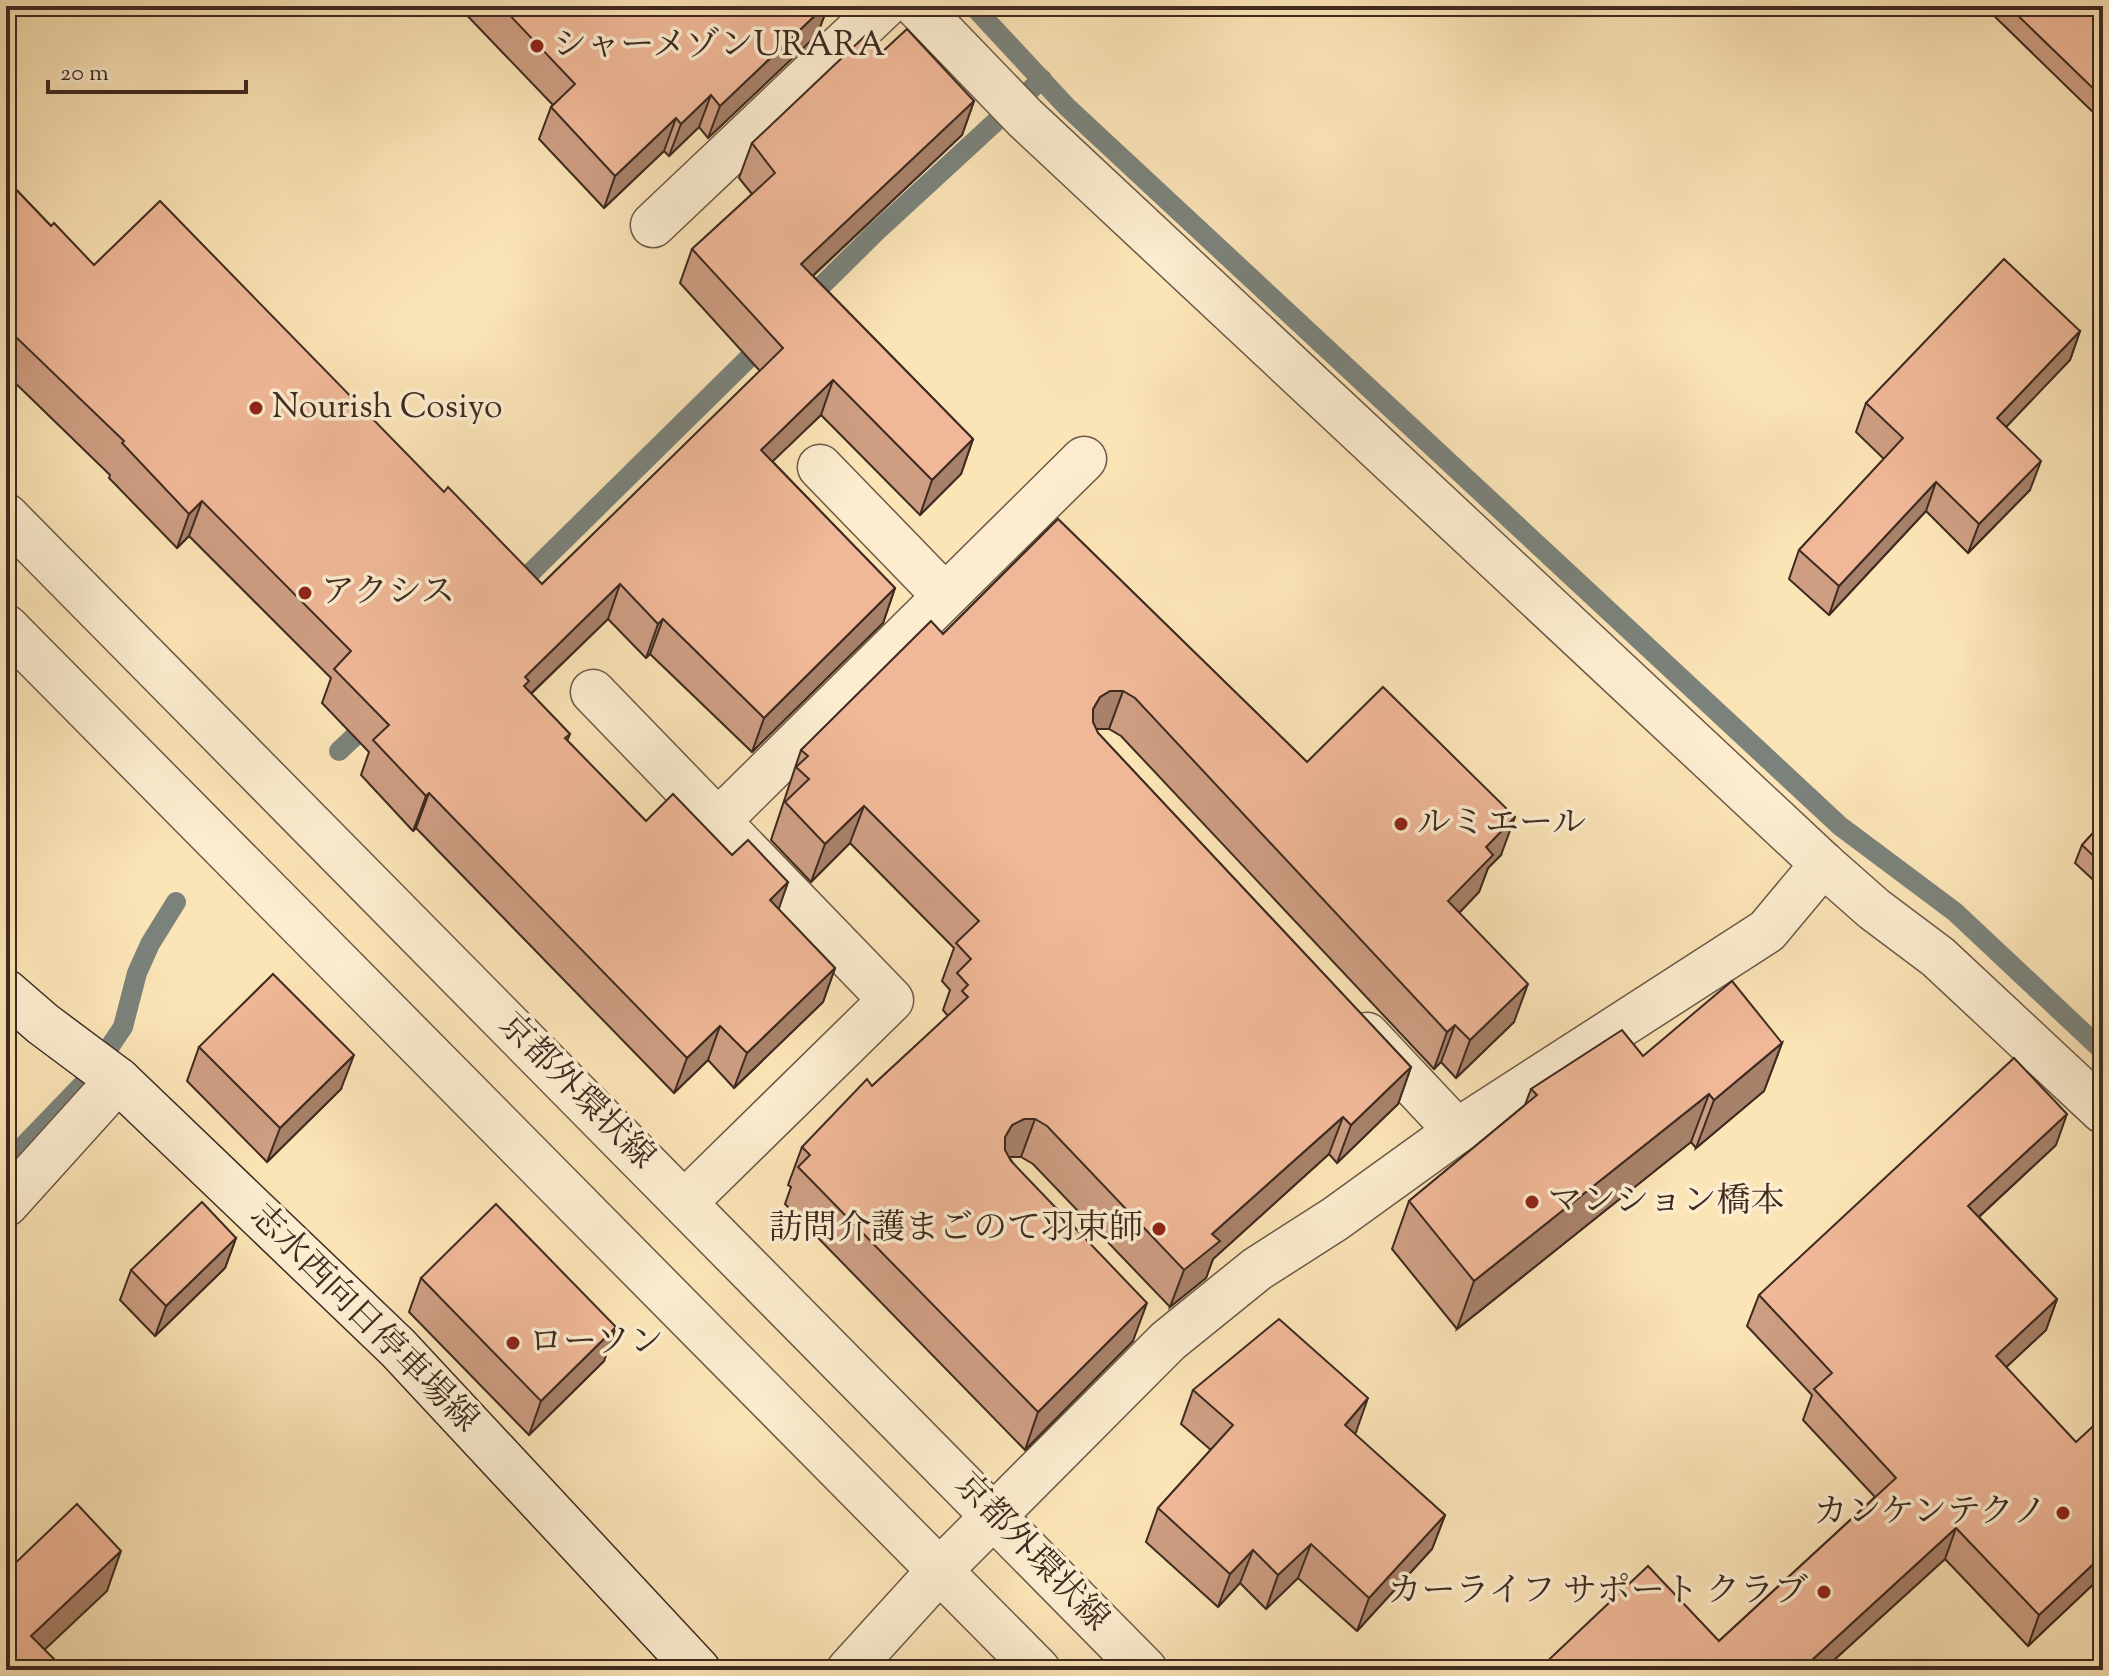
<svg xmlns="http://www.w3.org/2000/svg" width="2109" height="1676" font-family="'Sorts Mill Goudy','Noto Serif JP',serif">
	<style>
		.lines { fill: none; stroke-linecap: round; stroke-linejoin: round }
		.stream { stroke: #7b827b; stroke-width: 20 }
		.minor-casing { stroke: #6d5846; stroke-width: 47 }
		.tertiary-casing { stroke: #6d5846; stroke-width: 47 }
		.secondary-casing { stroke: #3e2a20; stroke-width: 47 }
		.minor { stroke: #fcedd0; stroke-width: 44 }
		.tertiary { stroke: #fcedd0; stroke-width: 44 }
		.secondary { stroke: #fcedd0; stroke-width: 44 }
		.wall { fill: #ce9e83; stroke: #3e2a20; stroke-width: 2 }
		.shaded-wall { fill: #a8816a; stroke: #3e2a20; stroke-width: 2 }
		.building { fill: #f0b898; stroke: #3e2a20; stroke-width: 2 }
		.poi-dot { fill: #8f2418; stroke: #fcedd0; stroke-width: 3 }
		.labels { text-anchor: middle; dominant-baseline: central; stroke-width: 7; stroke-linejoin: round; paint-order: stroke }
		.poi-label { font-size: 34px; fill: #3e2a20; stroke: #fcedd0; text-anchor: start }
		.street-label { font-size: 34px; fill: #3e2a20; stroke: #fcedd0 }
	</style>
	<rect width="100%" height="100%" fill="#fbe4b6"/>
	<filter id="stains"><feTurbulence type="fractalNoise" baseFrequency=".0025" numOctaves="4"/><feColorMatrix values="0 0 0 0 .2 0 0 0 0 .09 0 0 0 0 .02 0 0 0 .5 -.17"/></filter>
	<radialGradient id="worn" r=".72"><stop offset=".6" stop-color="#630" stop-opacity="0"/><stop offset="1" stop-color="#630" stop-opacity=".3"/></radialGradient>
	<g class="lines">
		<g class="stream">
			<polyline points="973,6 1067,107 1840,826 1955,912 2103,1051"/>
			<polyline points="803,304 877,231 1042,79"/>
			<polyline points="512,591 766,341"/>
			<polyline points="339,751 374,718"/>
			<polyline points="6,1164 88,1079 123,1027 137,973 150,944 176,902"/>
		</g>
		<g class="minor-casing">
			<g id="minor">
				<polyline points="917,6 1025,118 1823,864 1874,909 1938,957 2103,1111"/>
				<polyline points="653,225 884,6"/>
				<polyline points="820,467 945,596"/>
				<polyline points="593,692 891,1000 685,1202"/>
				<polyline points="718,821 1084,459"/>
				<polyline points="1367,1035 1457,1131"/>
				<polyline points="6,1204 118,1080"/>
				<polyline points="849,1670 939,1571 1168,1341 1257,1269 1335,1219 1457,1131 1767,931 1823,864"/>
			</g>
		</g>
		<g class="tertiary-casing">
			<g id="tertiary">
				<polyline points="6,516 1145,1670"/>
				<polyline points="6,627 1038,1670"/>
			</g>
		</g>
		<g class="secondary-casing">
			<polyline id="secondary" points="6,992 43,1024 118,1080 398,1348 698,1670"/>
		</g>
		<use href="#minor" class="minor"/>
		<use href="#tertiary" class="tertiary"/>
		<use href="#secondary" class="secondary"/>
	</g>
	<g class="wall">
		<polygon points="458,6 828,6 817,35 708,138 699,127 669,156 664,151 604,208 539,139 551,107 553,105"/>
		<polygon points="1984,6 2103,6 2103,122"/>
		<polygon points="881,53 974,101 962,135 813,276 973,439 961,474 920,515 821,415 772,461 895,588 883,623 752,752 650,654 646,658 608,619 531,694 570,734 567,741 646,821 732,855 788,882 778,909 835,968 823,1002 734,1088 708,1060 674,1093 416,828 413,831 361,775 369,752 322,703 331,678 189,536 177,548 109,478 110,475 6,374 6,179 51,226 94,265 444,492 542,584 760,371 680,283 692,249 752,194 739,178 752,143"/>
		<polygon points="2080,331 2070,360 2006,426 2030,490 1968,553 1926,511 1829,615 1789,579 1799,550 1884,459 1856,432 1866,403"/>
		<polygon points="1058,519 1307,762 1501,855 1488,868 1479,892 1459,913 1514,1022 1456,1078 1441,1062 1434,1069 1121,736 1109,729 1096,729 1098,733 1411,1067 1398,1104 1337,1163 1329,1154 1213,1259 1206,1278 1170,1307 1033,1164 1021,1157 1009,1157 1133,1341 1025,1450 785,1204 791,1187 788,1185 802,1147 872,1086 948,1016 943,1010 950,990 942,981 954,948 850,843 811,882 771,840 801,750 943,634"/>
		<polygon points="2103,822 2103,889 2075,863 2082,845"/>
		<polygon points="1782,1043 1764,1091 1696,1148 1691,1142 1457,1329 1392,1249 1409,1201 1525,1105 1531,1089 1643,1056"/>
		<polygon points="199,1047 341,1089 267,1162 187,1081"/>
		<polygon points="2056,1145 1979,1217 2057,1299 2046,1330 2006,1367 2103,1575 2028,1646 1945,1559 1823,1670 1538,1670 1719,1641 1875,1497 1803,1420 1812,1395 1747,1326 1759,1295"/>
		<polygon points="236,1238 225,1268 155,1336 120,1300 131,1270"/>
		<polygon points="421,1278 604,1361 529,1435 409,1312"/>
		<polygon points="1193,1390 1356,1432 1354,1434 1445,1515 1432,1549 1357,1631 1298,1578 1266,1609 1240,1583 1218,1607 1146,1542 1158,1508 1211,1450 1181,1424"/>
	</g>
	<g class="shaded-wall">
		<polygon points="825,6 828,6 817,35 708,138 720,106"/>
		<polygon points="711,95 699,127 669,156 681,124"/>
		<polygon points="974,101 962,135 789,298 801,264"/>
		<polygon points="676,118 664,151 604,208 615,176"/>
		<polygon points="2080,331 2070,360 1987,447 1997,418"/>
		<polygon points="17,338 6,368 6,348"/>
		<polygon points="833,380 821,415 749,484 761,450"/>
		<polygon points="973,439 961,474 920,515 932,480"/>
		<polygon points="2041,461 2030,490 1968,553 1979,524"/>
		<polygon points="1936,482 1926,511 1829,615 1839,586"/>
		<polygon points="202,501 189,536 177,548 189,514"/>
		<polygon points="620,584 608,619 521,703 525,677"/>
		<polygon points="895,588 883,623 752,752 764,718"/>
		<polygon points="663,619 650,654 646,658 658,624"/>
		<polygon points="1110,691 1123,691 1109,729 1097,729 1087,734 1093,709 1100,697"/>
		<polygon points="429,793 416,828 413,831 426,796"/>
		<polygon points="864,806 850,843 811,882 825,844"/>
		<polygon points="1515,817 1501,855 1488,868 1479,892 1434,939 1448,901 1486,847"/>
		<polygon points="788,882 776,917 770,900"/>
		<polygon points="835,968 823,1002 734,1088 747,1053"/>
		<polygon points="1528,984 1514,1022 1456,1078 1470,1040"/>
		<polygon points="1455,1025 1441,1062 1434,1069 1447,1032"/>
		<polygon points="720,1026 708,1060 674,1093 687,1058"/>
		<polygon points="1782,1043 1764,1091 1696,1148 1714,1100"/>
		<polygon points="354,1055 341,1089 267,1162 280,1128"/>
		<polygon points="1411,1067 1398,1104 1337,1163 1351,1125"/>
		<polygon points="1709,1094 1691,1142 1457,1329 1474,1281"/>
		<polygon points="2067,1114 2056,1145 1957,1237 1968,1206"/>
		<polygon points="1343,1117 1329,1154 1213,1259 1206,1278 1170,1307 1184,1270 1212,1234"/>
		<polygon points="1024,1119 1035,1119 1021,1157 1010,1157 998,1162 1005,1137 1012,1125"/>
		<polygon points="236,1238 225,1268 155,1336 166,1306"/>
		<polygon points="2057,1299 2046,1330 1985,1387 1996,1356"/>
		<polygon points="1147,1303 1133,1341 1025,1450 1038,1412"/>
		<polygon points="616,1327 604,1361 529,1435 541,1401"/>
		<polygon points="1368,1398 1356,1432 1332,1459 1345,1425"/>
		<polygon points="1445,1515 1432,1549 1357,1631 1369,1598"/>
		<polygon points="1956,1528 1945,1559 1823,1670 1801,1670"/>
		<polygon points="1311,1544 1298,1578 1266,1609 1278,1575"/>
		<polygon points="1253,1550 1240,1583 1218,1607 1230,1574"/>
		<polygon points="121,1551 107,1591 23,1670 31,1636"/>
		<polygon points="2103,1555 2103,1575 2028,1646 2039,1615"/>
	</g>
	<g class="building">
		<polygon points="501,6 825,6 720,106 711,95 681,124 676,118 615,176 551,107 575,84"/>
		<polygon points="2008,6 2103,6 2103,98"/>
		<polygon points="907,29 974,101 801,264 973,439 932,480 833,380 761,450 895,588 764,718 663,619 658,624 620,584 525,677 529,681 524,686 570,734 565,738 646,821 673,794 732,855 748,840 788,882 770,900 835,968 747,1053 720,1026 687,1058 429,793 426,796 373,740 389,725 334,669 351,651 202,501 189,514 122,443 124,441 17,338 6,348 6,179 51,226 54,223 94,265 160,201 444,492 448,487 542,584 783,348 692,249 775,173 752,143 865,36 881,53"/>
		<polygon points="2004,259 2080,331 1997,418 2041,461 1979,524 1936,482 1839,586 1799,550 1903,438 1866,403"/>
		<polygon points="1058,519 1307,762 1383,687 1515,817 1486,847 1493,855 1448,901 1528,984 1470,1040 1455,1025 1447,1032 1135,698 1123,691 1110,691 1100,697 1093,709 1093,722 1098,733 1411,1067 1351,1125 1343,1117 1212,1234 1220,1241 1184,1270 1047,1126 1035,1119 1024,1119 1012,1125 1005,1137 1005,1150 1011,1161 1147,1303 1038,1412 798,1167 810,1155 802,1147 867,1079 872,1086 968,997 962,991 968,985 957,973 971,959 956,943 979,921 864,806 825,844 785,802 809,779 796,767 808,756 801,750 931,621 943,634"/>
		<polygon points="2103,822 2103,865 2082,845"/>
		<polygon points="273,974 354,1055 280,1128 199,1047"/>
		<polygon points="1732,981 1782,1043 1714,1100 1709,1094 1474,1281 1409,1201 1537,1095 1531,1089 1622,1030 1643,1056"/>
		<polygon points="2014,1058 2067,1114 1968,1206 2057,1299 1996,1356 2076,1442 2103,1417 2103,1555 2039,1615 1956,1528 1801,1670 1538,1670 1648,1566 1719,1641 1896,1478 1814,1389 1832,1373 1759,1295"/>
		<polygon points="202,1202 236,1238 166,1306 131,1270"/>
		<polygon points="496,1204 616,1327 541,1401 421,1278"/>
		<polygon points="1279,1319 1368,1398 1345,1425 1445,1515 1369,1598 1311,1544 1278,1575 1253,1550 1230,1574 1158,1508 1233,1425 1193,1390"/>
		<polygon points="77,1504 121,1551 31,1636 65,1670 6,1670 6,1572"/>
	</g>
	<g class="poi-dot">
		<circle cx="537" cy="46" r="8"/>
		<circle cx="256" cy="408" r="8"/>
		<circle cx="305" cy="593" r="8"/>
		<circle cx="1401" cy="824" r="8"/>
		<circle cx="1532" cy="1202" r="8"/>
		<circle cx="1159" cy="1229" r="8"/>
		<circle cx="513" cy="1343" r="8"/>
		<circle cx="2063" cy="1513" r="8"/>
		<circle cx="1824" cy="1592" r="8"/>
	</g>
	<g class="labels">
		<g class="poi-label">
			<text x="553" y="46">シャーメゾンURARA</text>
			<text x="272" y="408">Nourish Cosiyo</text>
			<text x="321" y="593">アクシス</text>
			<text x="1417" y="824">ルミエール</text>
			<text x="1548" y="1202">マンション橋本</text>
			<text x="1143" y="1229" text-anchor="end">訪問介護まごのて羽束師</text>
			<text x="529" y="1343">ローソン</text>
			<text x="2047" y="1513" text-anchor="end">カンケンテクノ</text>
			<text x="1808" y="1592" text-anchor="end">カーライフ サポート クラブ</text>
		</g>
		<g class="street-label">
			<text transform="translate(576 1092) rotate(45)">京都外環状線</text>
			<text transform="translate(363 1319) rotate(45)">志水西向日停車場線</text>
			<text transform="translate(1031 1553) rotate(46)">京都外環状線</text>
		</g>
	</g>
	<rect width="2109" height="1676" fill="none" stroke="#fbe4b6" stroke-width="32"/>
	<rect x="8" y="8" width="2093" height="1660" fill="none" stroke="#3e2a20" stroke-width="4"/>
	<rect x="16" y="16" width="2077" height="1644" fill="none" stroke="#3e2a20" stroke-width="2"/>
	<path d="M48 80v12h198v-12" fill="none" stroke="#3e2a20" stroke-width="4"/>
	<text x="60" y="80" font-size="24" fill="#3e2a20" stroke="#fcedd0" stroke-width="6" paint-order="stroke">20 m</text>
	<rect width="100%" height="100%" filter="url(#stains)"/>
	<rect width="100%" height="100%" fill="url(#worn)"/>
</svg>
